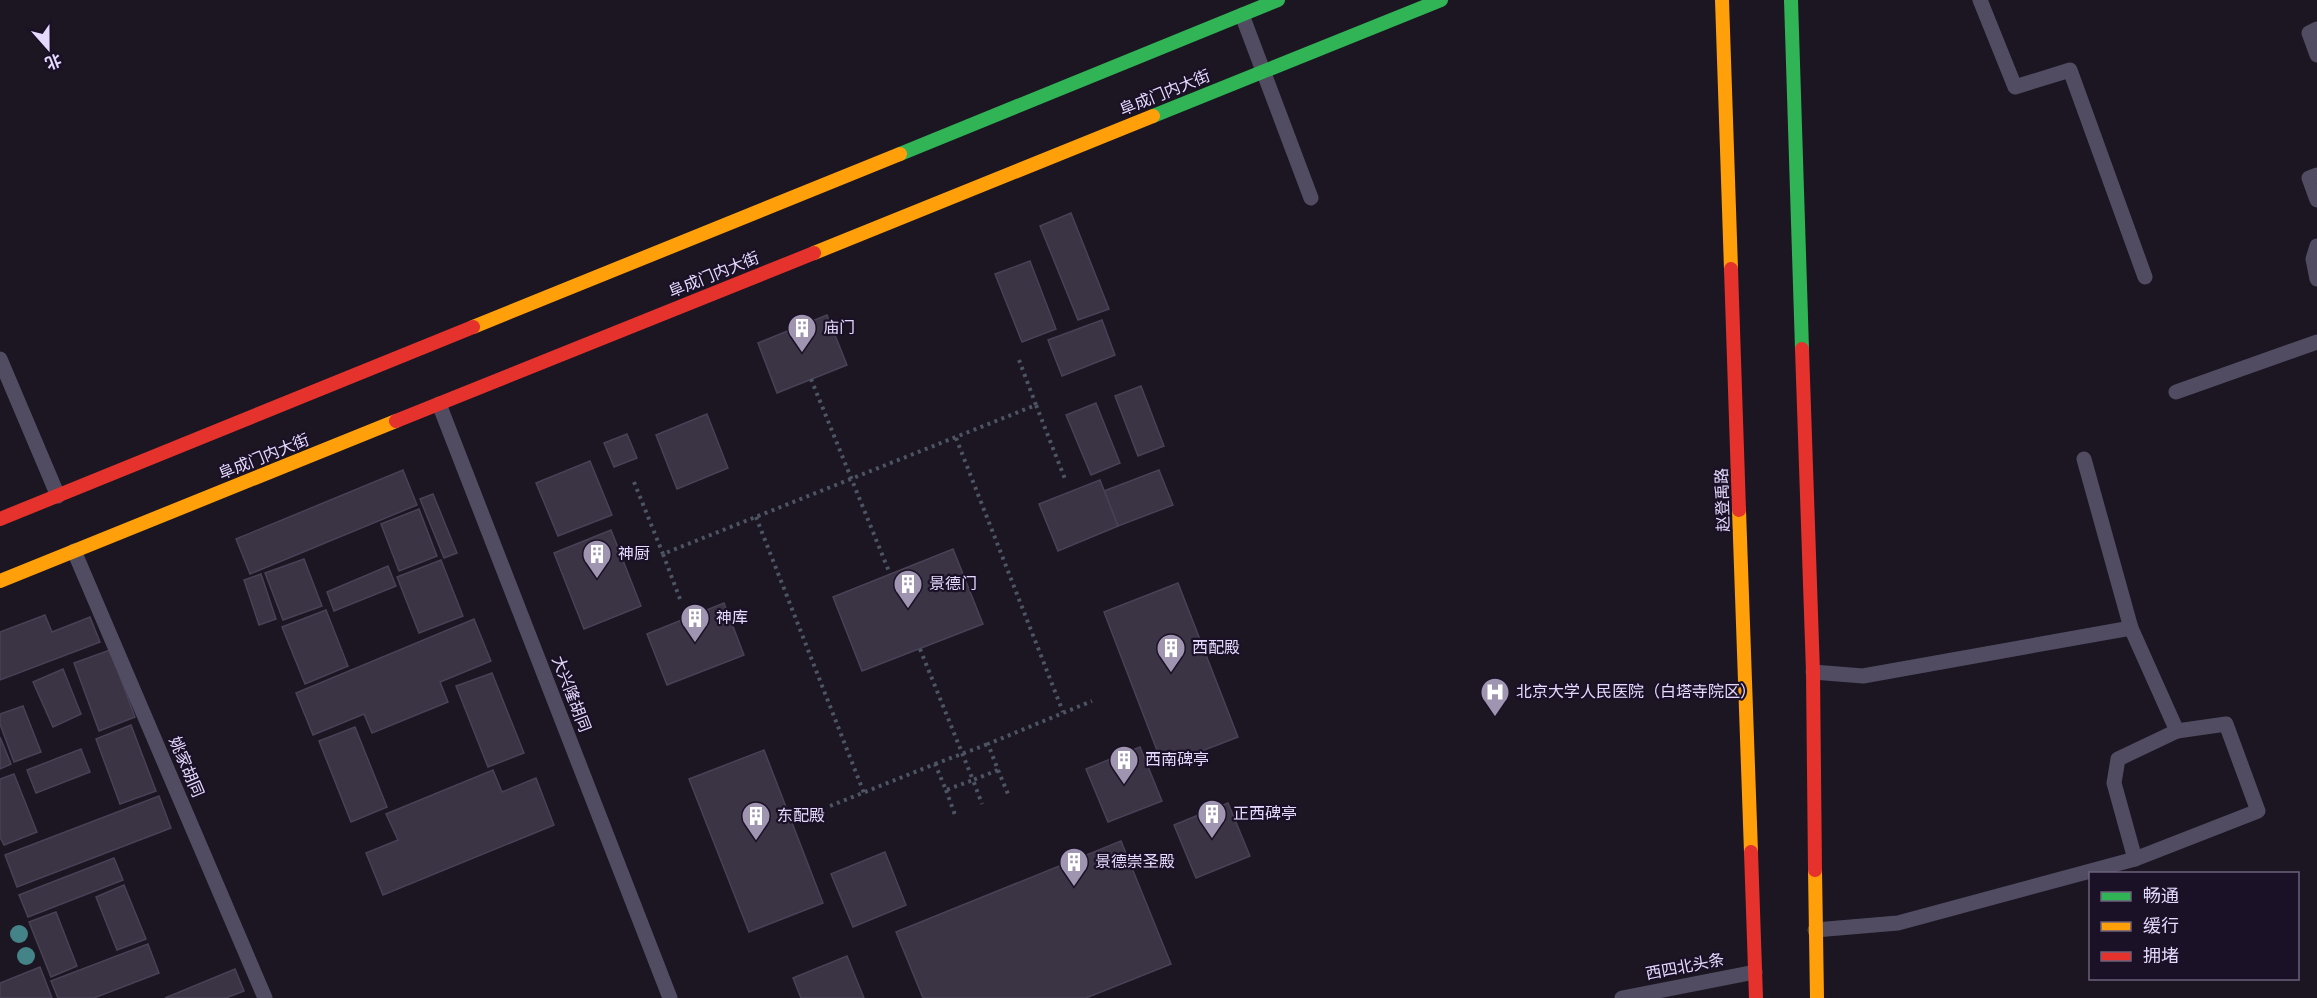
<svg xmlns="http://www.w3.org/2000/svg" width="2317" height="998" font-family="'Source Sans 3','Noto Sans SC',sans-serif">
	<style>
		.building { fill: #3b3444; stroke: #494156; stroke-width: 1.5 }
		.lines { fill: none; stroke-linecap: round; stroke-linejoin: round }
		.path { stroke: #4d5463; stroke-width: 4; stroke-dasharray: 3 4.5; stroke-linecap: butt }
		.lane { stroke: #514c62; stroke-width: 15 }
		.fast { stroke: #30b455; stroke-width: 14 }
		.slow { stroke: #ff9f0a; stroke-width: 14 }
		.jam { stroke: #e5322d; stroke-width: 14 }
		.tree { fill: #448387 }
		.labels { text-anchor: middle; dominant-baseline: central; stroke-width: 4.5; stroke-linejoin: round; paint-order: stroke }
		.street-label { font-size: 16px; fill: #e6d9fe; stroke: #1a1127 }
		.poi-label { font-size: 16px; fill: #e6d9fe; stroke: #1a1127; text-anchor: start }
	</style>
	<rect width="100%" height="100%" fill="#1b1622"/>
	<g class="building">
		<polygon points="1071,213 1109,309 1078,320 1040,226"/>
		<polygon points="1030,261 1056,329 1022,342 995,274"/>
		<polygon points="827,315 847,365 777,393 758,343"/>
		<polygon points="1102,320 1115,355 1062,376 1048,340"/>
		<polygon points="1141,386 1164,446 1138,456 1115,396"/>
		<polygon points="1096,403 1120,463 1091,475 1066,415"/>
		<polygon points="707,414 728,468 677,489 656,435"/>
		<polygon points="627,434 637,458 614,467 604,443"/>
		<polygon points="590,461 612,515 558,536 536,483"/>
		<polygon points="403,470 417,505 250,574 236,539"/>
		<polygon points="1159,470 1173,505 1118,526 1104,491"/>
		<polygon points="1100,480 1118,526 1058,551 1039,504"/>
		<polygon points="433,494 457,553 444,558 420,499"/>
		<polygon points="419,509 437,556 399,571 381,524"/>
		<polygon points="611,530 641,606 584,629 554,553"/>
		<polygon points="953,549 983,624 862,671 833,597"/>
		<polygon points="304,559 322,606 283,620 265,573"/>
		<polygon points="441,560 463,616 419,633 397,577"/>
		<polygon points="388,566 396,586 334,611 327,592"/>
		<polygon points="261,574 276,619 259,625 244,580"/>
		<polygon points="1178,583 1238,737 1163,766 1104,612"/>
		<polygon points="724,603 744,655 667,685 647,634"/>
		<polygon points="326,610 348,666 305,684 282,627"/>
		<polygon points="45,615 52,632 90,617 100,642 0,680 0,632"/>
		<polygon points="474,619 491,661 440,682 448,702 372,733 364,714 313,735 296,693"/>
		<polygon points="110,650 135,717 99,731 74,663"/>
		<polygon points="63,669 81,714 53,727 33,682"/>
		<polygon points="492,673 524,753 488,767 456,686"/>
		<polygon points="23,706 41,752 14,762 0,724 0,714"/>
		<polygon points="131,725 156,791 120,804 96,739"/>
		<polygon points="355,727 387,807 351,822 319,741"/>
		<polygon points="0,737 11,764 0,769"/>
		<polygon points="1140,747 1162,801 1108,822 1086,769"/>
		<polygon points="81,749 90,772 36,793 27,770"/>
		<polygon points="764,750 823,903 749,932 689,779"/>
		<polygon points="493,770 502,792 536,778 554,825 383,895 366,853 398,840 386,814"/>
		<polygon points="14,774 37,832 4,845 0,837 0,779"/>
		<polygon points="159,796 171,828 17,887 5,855"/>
		<polygon points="1228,803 1250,856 1196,878 1174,825"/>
		<polygon points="1121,841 1171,964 1086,998 923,998 896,932"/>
		<polygon points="885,852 906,905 853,927 831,874"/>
		<polygon points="114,858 123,880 28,917 19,895"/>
		<polygon points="124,885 146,939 117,950 96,897"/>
		<polygon points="56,912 77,966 51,977 29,922"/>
		<polygon points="148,944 159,973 94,998 58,998 51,981"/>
		<polygon points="847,956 864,998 801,998 793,978"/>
		<polygon points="40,967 52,998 0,998 0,983"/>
		<polygon points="235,969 244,991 226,998 165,998"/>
	</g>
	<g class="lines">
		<g class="path">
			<polyline points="1019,360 1036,405"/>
			<polyline points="811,379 890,574"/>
			<polyline points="956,438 1063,712"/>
			<polyline points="634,482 663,554"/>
			<polyline points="756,517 864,793"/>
			<polyline points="680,599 663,554 1036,405 1065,479"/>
			<polyline points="920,649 973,780 998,770 988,744 1092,701"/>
			<polyline points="935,764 988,744"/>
			<polyline points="998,770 1008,794"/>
			<polyline points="946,790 955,815"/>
			<polyline points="830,806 935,764 946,790 973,780 982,804"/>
		</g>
		<g class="lane">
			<polyline points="1980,0 2015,87 2070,70 2145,277"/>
			<polyline points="1242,15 1311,198"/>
			<polyline points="2317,29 2309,33 2317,55"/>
			<polyline points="2317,175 2309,178 2317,200"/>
			<polyline points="2317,246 2313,259 2317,279"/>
			<polyline points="0,359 58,496"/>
			<polyline points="2176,392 2317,342"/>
			<polyline points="439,404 670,998"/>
			<polyline points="74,551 265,998"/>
			<polyline points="1813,672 1863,676 2131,628"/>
			<polyline points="2135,859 2114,783 2118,759 2177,731"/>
			<polyline points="1815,930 1898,923 2135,859 2258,811 2226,724 2177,731 2131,628 2084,459"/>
			<polyline points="1622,998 1755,972"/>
		</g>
		<g class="fast">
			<polyline points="1791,0 1802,349"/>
			<polyline points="1153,116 1441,0"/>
			<polyline points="900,154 1278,0"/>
		</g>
		<g class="slow">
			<polyline points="1722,0 1731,269"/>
			<polyline points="814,253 1153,116"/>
			<polyline points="473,327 900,154"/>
			<polyline points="1739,510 1751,852"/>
			<polyline points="0,581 396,421"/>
			<polyline points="1815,870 1817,998"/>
		</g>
		<g class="jam">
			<polyline points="1731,269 1739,510"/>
			<polyline points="1802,349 1813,672 1815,870"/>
			<polyline points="396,421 814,253"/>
			<polyline points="0,519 473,327"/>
			<polyline points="1751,852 1756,998"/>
		</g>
	</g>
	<g class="tree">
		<circle cx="19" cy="934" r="9"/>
		<circle cx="26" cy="956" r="9"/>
	</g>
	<defs>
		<g id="building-pin" transform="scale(1.5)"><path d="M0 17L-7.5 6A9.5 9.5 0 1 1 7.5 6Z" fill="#9f95b1" stroke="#1a1127"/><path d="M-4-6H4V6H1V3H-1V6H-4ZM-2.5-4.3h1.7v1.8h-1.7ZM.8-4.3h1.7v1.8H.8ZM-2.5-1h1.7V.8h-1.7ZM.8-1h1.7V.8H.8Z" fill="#fff"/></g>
		<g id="hospital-pin" transform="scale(1.5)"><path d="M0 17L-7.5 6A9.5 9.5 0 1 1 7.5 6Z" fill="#9f95b1" stroke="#1a1127"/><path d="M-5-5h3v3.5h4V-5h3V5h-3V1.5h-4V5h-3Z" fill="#fff"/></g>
	</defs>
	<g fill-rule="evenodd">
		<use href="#building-pin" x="802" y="328"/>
		<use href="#building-pin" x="597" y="554"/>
		<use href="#building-pin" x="908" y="584"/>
		<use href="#building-pin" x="695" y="618"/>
		<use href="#building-pin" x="1171" y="648"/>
		<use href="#hospital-pin" x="1495" y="692"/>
		<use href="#building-pin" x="1124" y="760"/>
		<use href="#building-pin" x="1212" y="814"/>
		<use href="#building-pin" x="756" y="816"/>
		<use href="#building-pin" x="1074" y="862"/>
	</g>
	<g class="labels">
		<g class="street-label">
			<text transform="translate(1165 93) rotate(-22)">阜成门内大街</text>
			<text transform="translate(714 275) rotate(-22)">阜成门内大街</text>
			<text transform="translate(264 457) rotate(-22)">阜成门内大街</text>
			<text transform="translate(1723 500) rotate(-92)">赵登禹路</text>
			<text transform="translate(571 694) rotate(69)">大兴隆胡同</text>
			<text transform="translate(186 767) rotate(67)">姚家胡同</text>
			<text transform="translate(1685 967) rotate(-11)">西四北头条</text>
		</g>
		<g class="poi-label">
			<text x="823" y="328">庙门</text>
			<text x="618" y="554">神厨</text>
			<text x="929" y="584">景德门</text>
			<text x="716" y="618">神库</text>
			<text x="1192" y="648">西配殿</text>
			<text x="1516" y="692">北京大学人民医院（白塔寺院区）</text>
			<text x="1145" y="760">西南碑亭</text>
			<text x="1233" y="814">正西碑亭</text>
			<text x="777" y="816">东配殿</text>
			<text x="1095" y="862">景德崇圣殿</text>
		</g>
	</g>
	<rect x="2089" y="872" width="210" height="108" fill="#1a1127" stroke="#6c617d" stroke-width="1.5"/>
	<rect x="2101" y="892" width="30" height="9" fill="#30b455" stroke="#6c617d" stroke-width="1.5"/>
	<text x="2143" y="902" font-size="18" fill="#e6d9fe">畅通</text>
	<rect x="2101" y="922" width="30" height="9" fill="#ff9f0a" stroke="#6c617d" stroke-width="1.5"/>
	<text x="2143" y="932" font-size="18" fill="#e6d9fe">缓行</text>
	<rect x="2101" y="952" width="30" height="9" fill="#e5322d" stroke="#6c617d" stroke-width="1.5"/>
	<text x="2143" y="962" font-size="18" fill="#e6d9fe">拥堵</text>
	<g transform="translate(48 48) rotate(159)" stroke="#1a1127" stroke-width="4.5" paint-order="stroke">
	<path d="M0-4.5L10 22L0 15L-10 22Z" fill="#e6d9fe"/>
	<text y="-9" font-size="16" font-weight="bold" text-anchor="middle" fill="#e6d9fe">北</text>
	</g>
</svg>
